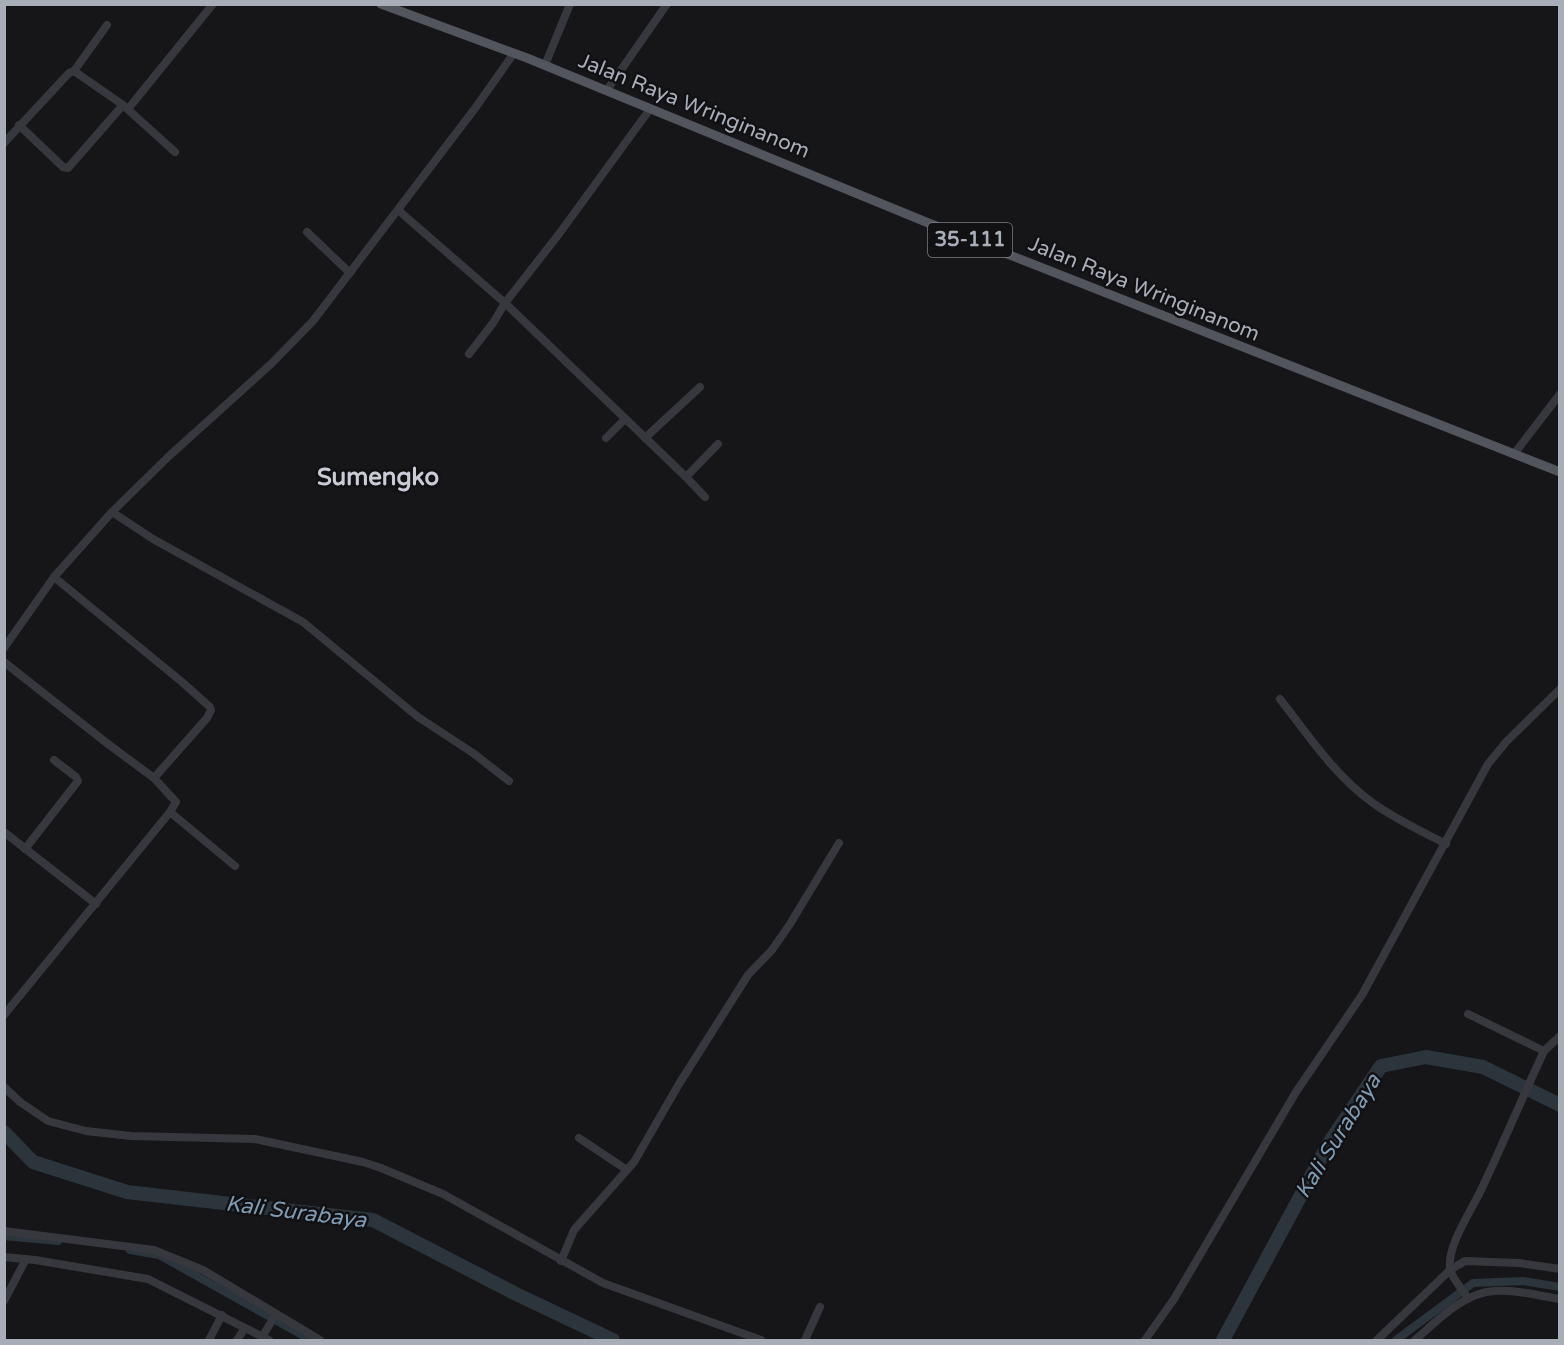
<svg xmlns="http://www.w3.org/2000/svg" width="1564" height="1345" font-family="'Varela Round',sans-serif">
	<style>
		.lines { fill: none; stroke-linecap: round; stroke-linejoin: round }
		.canal { stroke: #2c353c; stroke-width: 8 }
		.river { stroke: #2c353c; stroke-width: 14 }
		.minor { stroke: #37383d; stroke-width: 8 }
		.major { stroke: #53555c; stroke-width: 9 }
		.labels { text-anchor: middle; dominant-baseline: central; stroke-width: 5; stroke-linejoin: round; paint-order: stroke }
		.shield { fill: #111113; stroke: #7b7e86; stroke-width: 1.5 }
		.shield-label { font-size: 20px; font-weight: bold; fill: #a8adb8 }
		.street-label { font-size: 21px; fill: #a8adb8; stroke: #111113 }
		.water-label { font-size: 22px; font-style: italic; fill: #7f9bb3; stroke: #111113 }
		.quarter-label { font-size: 24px; font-weight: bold; fill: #c9ccd4; stroke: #111113 }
	</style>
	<rect width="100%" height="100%" fill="#161618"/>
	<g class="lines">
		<g class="canal">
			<polyline points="4,1236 58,1241"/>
			<polyline points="130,1250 159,1255 311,1340"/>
			<polyline points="1396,1340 1473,1283 1523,1281 1560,1287"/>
		</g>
		<g class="river">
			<polyline points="4,1132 33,1162 127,1192 373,1220 516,1294 613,1340"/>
			<polyline points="1223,1340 1329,1143 1381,1066 1426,1057 1483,1067 1560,1105"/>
		</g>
		<g class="minor">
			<polyline points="545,65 570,4"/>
			<polyline points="74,71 107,25"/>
			<polyline points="607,90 667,4"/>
			<polyline points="128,109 213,4"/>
			<polyline points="650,109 559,234 505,303 686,477 705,497"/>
			<polyline points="19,125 63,167 68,168 123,105"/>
			<polyline points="4,143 69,73 74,71 123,105 175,152"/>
			<polyline points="398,210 505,303 493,323 469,354"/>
			<polyline points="307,232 350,273"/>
			<polyline points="606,438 625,419"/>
			<polyline points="645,438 700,387"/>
			<polyline points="1514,454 1560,394"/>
			<polyline points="686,477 718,444"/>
			<polyline points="112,512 153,539 303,622 418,717 473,753 509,781"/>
			<polyline points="54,577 182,682 210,707 211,710 207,718 154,778"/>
			<polyline points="4,648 54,577 112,512 168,457 271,364 313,321 476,107 514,53"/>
			<polyline points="4,662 108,744 154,778 176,802 170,812 4,1015"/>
			<path d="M1280,699c28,36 55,77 93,104 22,16 48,28 73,41"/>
			<polyline points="170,812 235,866"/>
			<polyline points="4,832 96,904"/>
			<polyline points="25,849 78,781 76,777 54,760"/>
			<polyline points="1468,1014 1544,1051"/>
			<polyline points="4,1087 20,1102 48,1121 86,1131 131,1136 255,1139 363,1162 381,1168 443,1194 603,1283 761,1340"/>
			<polyline points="579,1138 627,1170"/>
			<polyline points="4,1231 154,1250 203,1270 320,1340"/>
			<polyline points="4,1257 35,1260 148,1279 269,1340"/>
			<polyline points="561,1261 574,1230 634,1162 679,1084 748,975 772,950 790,924 839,843"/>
			<path d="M1468,1299c-5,-10 -17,-21 -18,-31 -3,-23 23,-60 32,-80 20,-42 38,-85 57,-126l5,-11 16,-15"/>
			<polyline points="4,1301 26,1259"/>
			<polyline points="262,1337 276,1314"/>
			<polyline points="209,1340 222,1315"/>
			<polyline points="237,1340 245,1328"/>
			<polyline points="805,1340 820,1307"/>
			<polyline points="1145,1340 1174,1299 1296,1092 1362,995 1488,764 1506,742 1560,689"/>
			<polyline points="1377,1340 1450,1270 1465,1261 1519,1263 1560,1269"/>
			<path d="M1415,1340c22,-19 48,-47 79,-49 21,-2 45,5 66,8"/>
		</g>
		<polyline class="major" points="381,4 527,58 926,222 1560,472"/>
	</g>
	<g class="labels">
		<rect class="shield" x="928" y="223" width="84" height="34" rx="4.5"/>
		<g class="shield-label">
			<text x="970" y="240">35-111</text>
		</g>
		<g class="street-label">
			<text transform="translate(694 106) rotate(22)">Jalan Raya Wringinanom</text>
			<text transform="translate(1144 289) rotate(22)">Jalan Raya Wringinanom</text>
		</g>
		<g class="water-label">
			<text transform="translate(1338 1136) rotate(-58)">Kali Surabaya</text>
			<text transform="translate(296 1212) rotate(7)">Kali Surabaya</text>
		</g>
		<g class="quarter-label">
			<text x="378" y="477">Sumengko</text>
		</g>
	</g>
	<rect width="1564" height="1345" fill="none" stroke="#a8adb8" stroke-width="12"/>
</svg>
